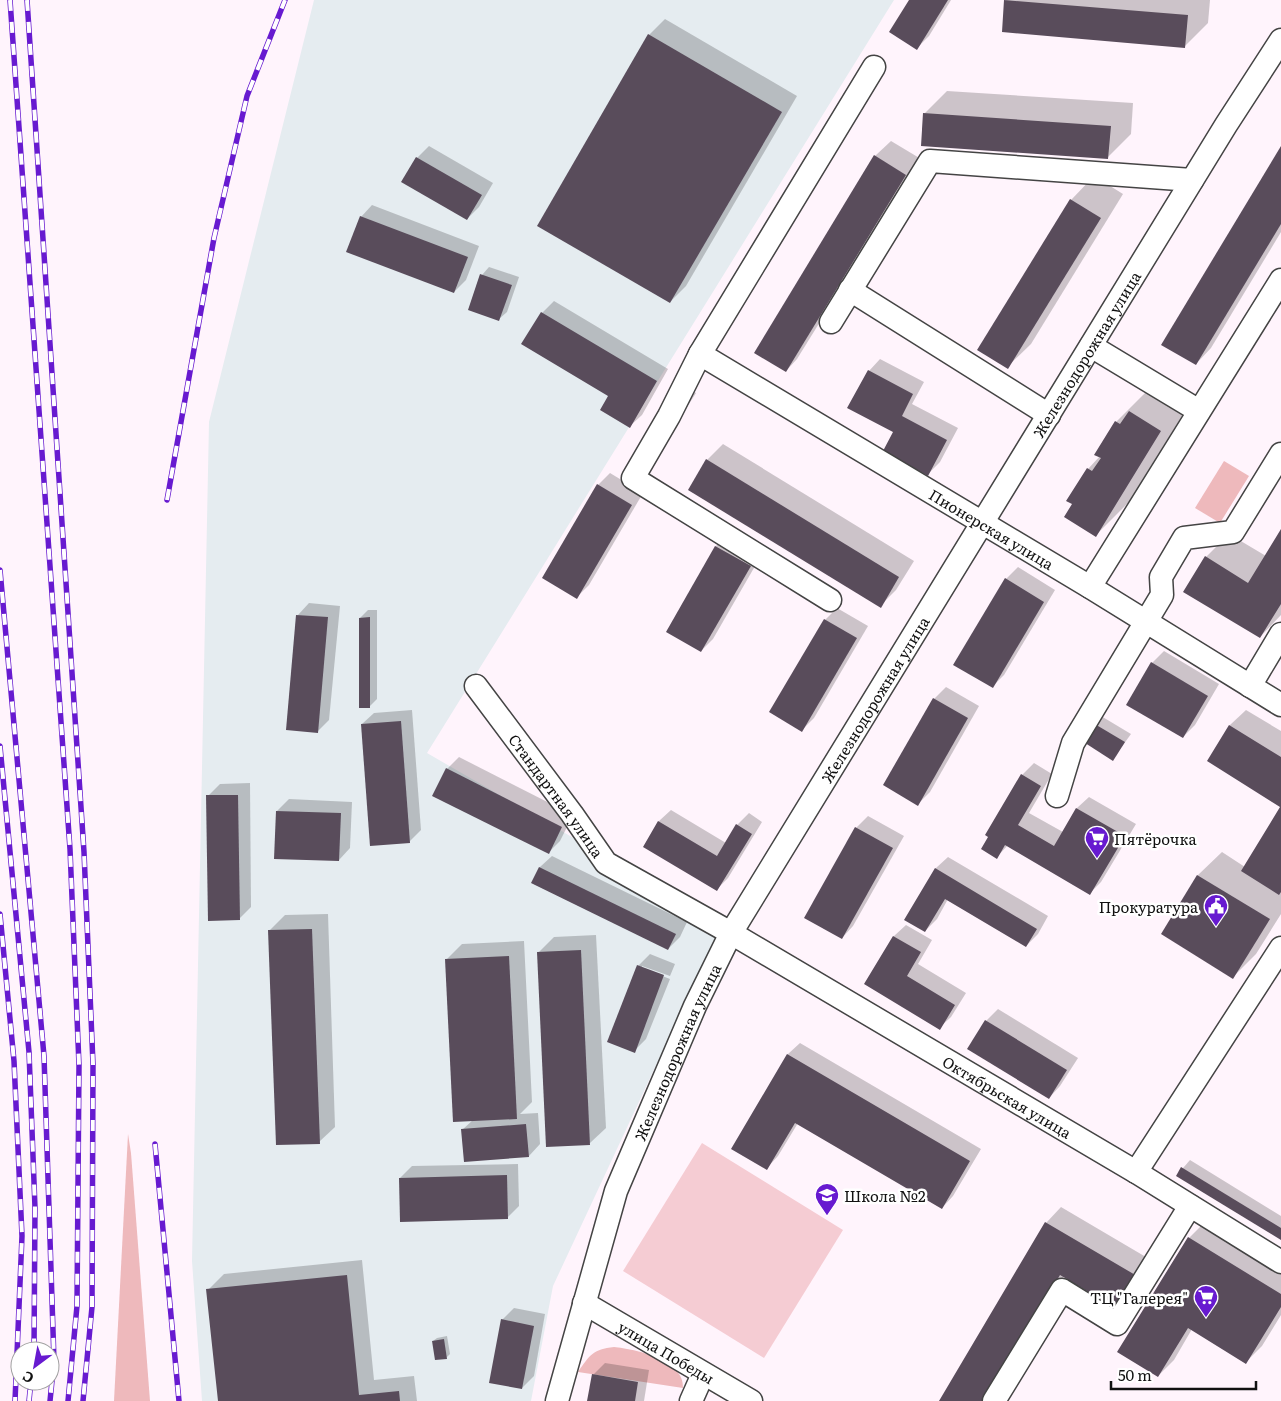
<svg xmlns="http://www.w3.org/2000/svg" width="1281" height="1401" font-family="Literata,serif">
	<style>
		.industrial { fill: #e5ecf0 }
		.green { fill: #eeb9bc }
		.pitch { fill: #f5ccd3 }
		.shadow { fill: #0003 }
		.building { fill: #594c5b }
		.lines { fill: none; stroke-linecap: round; stroke-linejoin: round }
		.minor-casing { stroke: #444; stroke-width: 25 }
		.minor { stroke: #fff; stroke-width: 22 }
		.rail-casing { stroke: #671ad0; stroke-width: 5.5 }
		.rail { stroke: #fff; stroke-width: 4; stroke-dasharray: 11; stroke-linecap: butt }
		.labels { text-anchor: middle; dominant-baseline: central; stroke-width: 5; stroke-linejoin: round; paint-order: stroke }
		.street-label { font-size: 15px; fill: #111; stroke: #fff }
		.poi-label { font-size: 15px; fill: #111; stroke: #fff; text-anchor: start }
	</style>
	<rect width="100%" height="100%" fill="#fff4fc"/>
	<polygon class="industrial" points="314,0 894,0 427,753 722,924 553,1286 531,1401 202,1401 192,1261 209,422"/>
	<g class="green">
		<polygon points="1224,461 1249,476 1220,523 1195,508"/>
		<polygon points="128,1134 131,1153 150,1401 114,1401"/>
		<path d="M614,1347c21,2 71,13 69,41l-105,-16c11,-16 15,-23 36,-25z"/>
	</g>
	<polygon class="pitch" points="702,1143 843,1230 764,1358 623,1271"/>
	<g class="shadow">
		<polygon points="911,0 951,0 929,36 917,48"/>
		<polygon points="1006,0 1210,0 1208,23 1185,46 1003,31"/>
		<polygon points="665,19 797,96 686,286 670,302 649,35"/>
		<polygon points="947,91 1133,103 1131,134 1108,157 924,114"/>
		<polygon points="891,141 921,159 797,359 786,371 875,156"/>
		<polygon points="429,146 493,183 479,207 467,219 403,181 417,158"/>
		<polygon points="1281,148 1281,232 1211,348 1196,364"/>
		<polygon points="1094,176 1123,194 1031,344 1007,367 1071,200"/>
		<polygon points="372,205 479,246 466,280 454,292 361,217"/>
		<polygon points="489,267 519,277 507,312 499,319 482,275"/>
		<polygon points="554,301 668,369 642,415 630,426 609,396 542,313"/>
		<polygon points="880,359 924,382 912,404 958,428 940,462 928,474 894,432 869,371"/>
		<polygon points="685,387 696,393 680,418"/>
		<polygon points="1149,389 1193,398 1129,502 1096,535 1073,504 1088,469 1100,456 1116,422"/>
		<polygon points="723,444 914,561 896,590 880,606 689,489 707,460"/>
		<polygon points="610,473 643,493 589,585 577,597 598,485"/>
		<polygon points="1281,531 1281,615 1260,637 1206,557 1229,534 1266,556"/>
		<polygon points="728,535 762,554 713,639 701,651 667,631 716,546"/>
		<polygon points="1018,567 1055,590 1004,675 992,687 1006,579"/>
		<polygon points="309,603 340,606 329,720 317,732 298,615"/>
		<polygon points="837,608 868,626 814,718 802,730 771,712 825,620"/>
		<polygon points="368,610 377,610 377,699 369,707 360,618"/>
		<polygon points="1164,651 1219,684 1195,725 1183,737 1152,663"/>
		<polygon points="946,687 979,706 930,792 918,804 934,699"/>
		<polygon points="412,710 421,830 409,842 362,724 374,713"/>
		<polygon points="1246,710 1281,731 1281,805 1208,761 1230,725"/>
		<polygon points="1101,716 1131,734 1113,759 1094,724"/>
		<polygon points="459,757 573,815 560,841 548,853 447,769"/>
		<polygon points="1034,763 1052,774 1029,813 1063,832 1077,808 1089,797 1136,824 1101,882 1090,893 1008,845 997,857 1022,775"/>
		<polygon points="250,783 251,907 239,919 208,796 220,784"/>
		<polygon points="289,799 352,802 350,848 339,860 277,811"/>
		<polygon points="1281,808 1281,914 1256,954 1233,977 1162,934 1198,875 1222,852 1245,867"/>
		<polygon points="671,810 726,843 737,825 749,813 762,822 728,878 716,890 644,846 659,821"/>
		<polygon points="868,816 904,836 853,926 842,938 856,828"/>
		<polygon points="552,856 687,922 680,937 668,949 532,883 540,867"/>
		<polygon points="948,857 1048,916 1038,934 1026,946 948,899 937,919 925,931 906,919 936,868"/>
		<polygon points="328,914 335,1127 319,1142 269,931 285,915"/>
		<polygon points="906,925 932,940 918,964 966,993 951,1017 939,1028 866,984 894,936"/>
		<polygon points="596,935 606,1128 590,1143 547,1145 538,953 554,937"/>
		<polygon points="524,941 532,1102 520,1114 538,1113 540,1144 529,1156 462,1130 473,1120 446,960 462,944"/>
		<polygon points="650,954 675,964 670,976 642,966 642,968 670,979 646,1039 634,1051 638,966"/>
		<polygon points="998,1009 1078,1058 1060,1086 1049,1098 969,1049 986,1021"/>
		<polygon points="800,1043 981,1149 953,1196 942,1208 798,1123 778,1156 767,1168 733,1148 788,1054"/>
		<polygon points="1190,1160 1281,1216 1281,1239 1177,1175"/>
		<polygon points="518,1164 519,1206 507,1218 400,1178 412,1166"/>
		<polygon points="1061,1207 1151,1260 1133,1292 1064,1277 991,1401 940,1401 1046,1223"/>
		<polygon points="1205,1222 1281,1269 1281,1315 1262,1346 1246,1362 1192,1329 1174,1360 1158,1376 1119,1352 1189,1238"/>
		<polygon points="362,1260 374,1380 414,1376 417,1401 219,1401 208,1290 224,1274"/>
		<polygon points="514,1308 545,1314 534,1376 522,1388 502,1320"/>
		<polygon points="447,1336 450,1354 446,1358 433,1341 437,1338"/>
		<polygon points="605,1363 649,1370 644,1401 589,1401 593,1375"/>
	</g>
	<g class="building">
		<polygon points="909,0 948,0 917,50 889,32"/>
		<polygon points="1004,0 1188,15 1185,48 1002,32"/>
		<polygon points="648,34 782,112 670,303 537,226"/>
		<polygon points="923,113 1111,126 1108,159 921,146"/>
		<polygon points="1281,146 1281,224 1196,365 1161,345"/>
		<polygon points="874,155 906,175 786,372 754,353"/>
		<polygon points="416,157 482,195 467,220 401,182"/>
		<polygon points="1070,199 1101,218 1008,369 977,350"/>
		<polygon points="360,216 468,257 454,293 346,252"/>
		<polygon points="480,274 512,285 499,321 468,310"/>
		<polygon points="541,312 657,381 630,428 600,410 608,396 521,344"/>
		<polygon points="868,370 913,394 902,416 947,440 928,476 883,451 893,432 847,408"/>
		<polygon points="1129,411 1161,431 1096,537 1064,517 1072,504 1066,501 1087,468 1092,471 1101,458 1094,455 1115,421 1120,424"/>
		<polygon points="706,459 899,577 881,608 688,490"/>
		<polygon points="597,484 632,505 577,599 542,578"/>
		<polygon points="1281,529 1281,604 1260,638 1183,592 1205,556 1248,583"/>
		<polygon points="715,546 751,566 701,652 666,632"/>
		<polygon points="1005,578 1044,602 993,688 953,665"/>
		<polygon points="296,615 328,617 318,733 286,730"/>
		<polygon points="370,617 370,708 359,708 359,618"/>
		<polygon points="824,619 857,638 802,732 769,712"/>
		<polygon points="1151,662 1208,696 1183,738 1126,705"/>
		<polygon points="933,698 968,718 918,806 883,785"/>
		<polygon points="401,721 410,843 370,846 361,724"/>
		<polygon points="1093,723 1125,742 1113,761 1082,741"/>
		<polygon points="1229,725 1281,757 1281,892 1279,895 1241,871 1280,807 1207,761"/>
		<polygon points="446,768 562,827 549,854 432,796"/>
		<polygon points="1021,774 1041,786 1018,825 1054,846 1076,808 1125,836 1090,895 1005,845 997,859 981,849 988,837 985,835"/>
		<polygon points="206,795 238,795 240,920 208,921"/>
		<polygon points="276,811 341,813 339,861 274,859"/>
		<polygon points="658,821 717,856 736,824 752,834 717,891 643,847"/>
		<polygon points="855,827 893,848 842,939 804,918"/>
		<polygon points="539,867 676,934 668,950 531,883"/>
		<polygon points="935,868 1037,929 1026,947 945,899 925,932 904,920"/>
		<polygon points="1197,875 1270,919 1233,979 1161,934"/>
		<polygon points="312,929 320,1144 276,1145 268,930"/>
		<polygon points="893,936 921,952 907,976 955,1005 940,1030 864,984"/>
		<polygon points="581,950 590,1145 546,1147 537,952"/>
		<polygon points="509,956 517,1119 453,1122 445,959"/>
		<polygon points="637,965 664,975 635,1053 607,1042"/>
		<polygon points="985,1020 1067,1070 1049,1099 967,1049"/>
		<polygon points="787,1054 970,1161 942,1209 795,1123 767,1170 731,1149"/>
		<polygon points="526,1124 529,1157 464,1162 461,1129"/>
		<polygon points="1181,1167 1281,1228 1281,1240 1176,1176"/>
		<polygon points="507,1175 508,1219 400,1222 399,1178"/>
		<polygon points="1045,1222 1137,1276 1117,1309 1060,1275 986,1401 939,1401"/>
		<polygon points="1188,1237 1281,1294 1281,1307 1246,1364 1188,1328 1158,1377 1117,1352"/>
		<polygon points="347,1275 359,1395 399,1391 400,1401 218,1401 206,1289"/>
		<polygon points="501,1319 534,1326 522,1389 489,1383"/>
		<polygon points="444,1339 447,1359 435,1360 432,1341"/>
		<polygon points="592,1374 638,1382 635,1401 587,1401"/>
	</g>
	<g class="lines">
		<g class="minor-casing">
			<g id="minor">
				<polyline points="850,290 1049,415"/>
				<polyline points="831,322 930,161 1192,180"/>
				<polyline points="1091,346 1199,411"/>
				<path id="s1" d="M700,354l390,233 191,118"/>
				<polyline points="1090,587 1281,280"/>
				<polyline points="830,600 633,478 669,416 700,354 874,67"/>
				<path id="s2" d="M476,686l96,128 34,49 125,70 405,239 145,90"/>
				<polyline points="1250,686 1281,634"/>
				<polyline points="1057,796 1073,743 1162,595 1161,577 1184,538 1233,532 1281,454"/>
				<polyline points="1136,1172 1281,948"/>
				<path id="s3" d="M584,1303l167,98"/>
				<path id="s4" d="M557,1401l59,-210 79,-185 36,-73 495,-808 55,-85"/>
				<polyline points="691,1401 703,1374"/>
				<polyline points="994,1401 1062,1290 1117,1324 1190,1206"/>
			</g>
		</g>
		<use href="#minor" class="minor"/>
		<g class="rail-casing">
			<g id="rail">
				<polyline points="10,0 70,849 79,1065 77,1306 68,1401"/>
				<polyline points="27,0 84,852 93,1064 92,1307 83,1401"/>
				<polyline points="167,500 214,238 247,96 285,0"/>
				<polyline points="0,570 44,1056 54,1361 50,1401"/>
				<polyline points="0,746 29,1052 35,1208 34,1351"/>
				<polyline points="0,914 14,1061 22,1236 15,1401"/>
				<polyline points="155,1144 179,1401"/>
				<polyline points="29,1401 31,1381"/>
			</g>
		</g>
		<use href="#rail" class="rail"/>
	</g>
	<defs>
		<g id="supermarket-pin" transform="scale(1.25)"><path d="M0 17L-7.5 6A9.5 9.5 0 1 1 7.5 6Z" fill="#671ad0" stroke="#fff"/><path d="M-6-5.5h2.5l.6 2H6L4.5 2H-2.5L-4.4-4H-6ZM-1.5 3.2a1.3 1.3 0 1 0 .1 0ZM3 3.2a1.3 1.3 0 1 0 .1 0Z" fill="#fff"/></g>
		<g id="civic-pin" transform="scale(1.25)"><path d="M0 17L-7.5 6A9.5 9.5 0 1 1 7.5 6Z" fill="#671ad0" stroke="#fff"/><path d="M-.6-6.5H3V-4.5H.6V-3L4-1V1h2V6H-6V1h2V-1L-.6-3ZM-1.2 2.5V6h2.4V2.5Z" fill="#fff"/></g>
		<g id="school-pin" transform="scale(1.25)"><path d="M0 17L-7.5 6A9.5 9.5 0 1 1 7.5 6Z" fill="#671ad0" stroke="#fff"/><path d="M0-5L7-2L0 1L-7-2ZM-4 1L0 2.5L4 1V4Q0 6-4 4Z" fill="#fff"/></g>
	</defs>
	<g fill-rule="evenodd">
		<use href="#supermarket-pin" x="1097" y="838"/>
		<use href="#civic-pin" x="1216" y="906"/>
		<use href="#school-pin" x="827" y="1195"/>
		<use href="#supermarket-pin" x="1206" y="1297"/>
	</g>
	<g class="labels">
		<g class="street-label">
			<text stroke="none"><textPath href="#s4" startOffset="1180">Железнодорожная улица</textPath></text>
			<text stroke="none"><textPath href="#s1" startOffset="340">Пионерская улица</textPath></text>
			<text stroke="none"><textPath href="#s4" startOffset="775">Железнодорожная улица</textPath></text>
			<text stroke="none"><textPath href="#s2" startOffset="136">Стандартная улица</textPath></text>
			<text stroke="none"><textPath href="#s4" startOffset="370">Железнодорожная улица</textPath></text>
			<text stroke="none"><textPath href="#s2" startOffset="684">Октябрьская улица</textPath></text>
			<text stroke="none"><textPath href="#s3" startOffset="96">улица Победы</textPath></text>
		</g>
		<g class="poi-label">
			<text x="1114" y="838">Пятёрочка</text>
			<text x="1198" y="906" text-anchor="end">Прокуратура</text>
			<text x="844" y="1195">Школа №2</text>
			<text x="1188" y="1297" text-anchor="end">ТЦ "Галерея"</text>
		</g>
	</g>
	<g transform="translate(35 1366) rotate(212)"><circle r="24" fill="#ffffff" stroke="#a0a0a0"/>
	<path d="M0-4L9 19L0 12L-9 19Z" fill="#671ad0"/>
	<text y="-8" font-size="14" font-weight="bold" text-anchor="middle" fill="#111111">С</text>
	</g>
	<path d="M1111 1381v8h145v-8" fill="none" stroke="#111111" stroke-width="2.5"/>
	<text x="1118" y="1381" font-size="15" fill="#111111" stroke="#ffffff" stroke-width="4" paint-order="stroke">50 m</text>
</svg>
